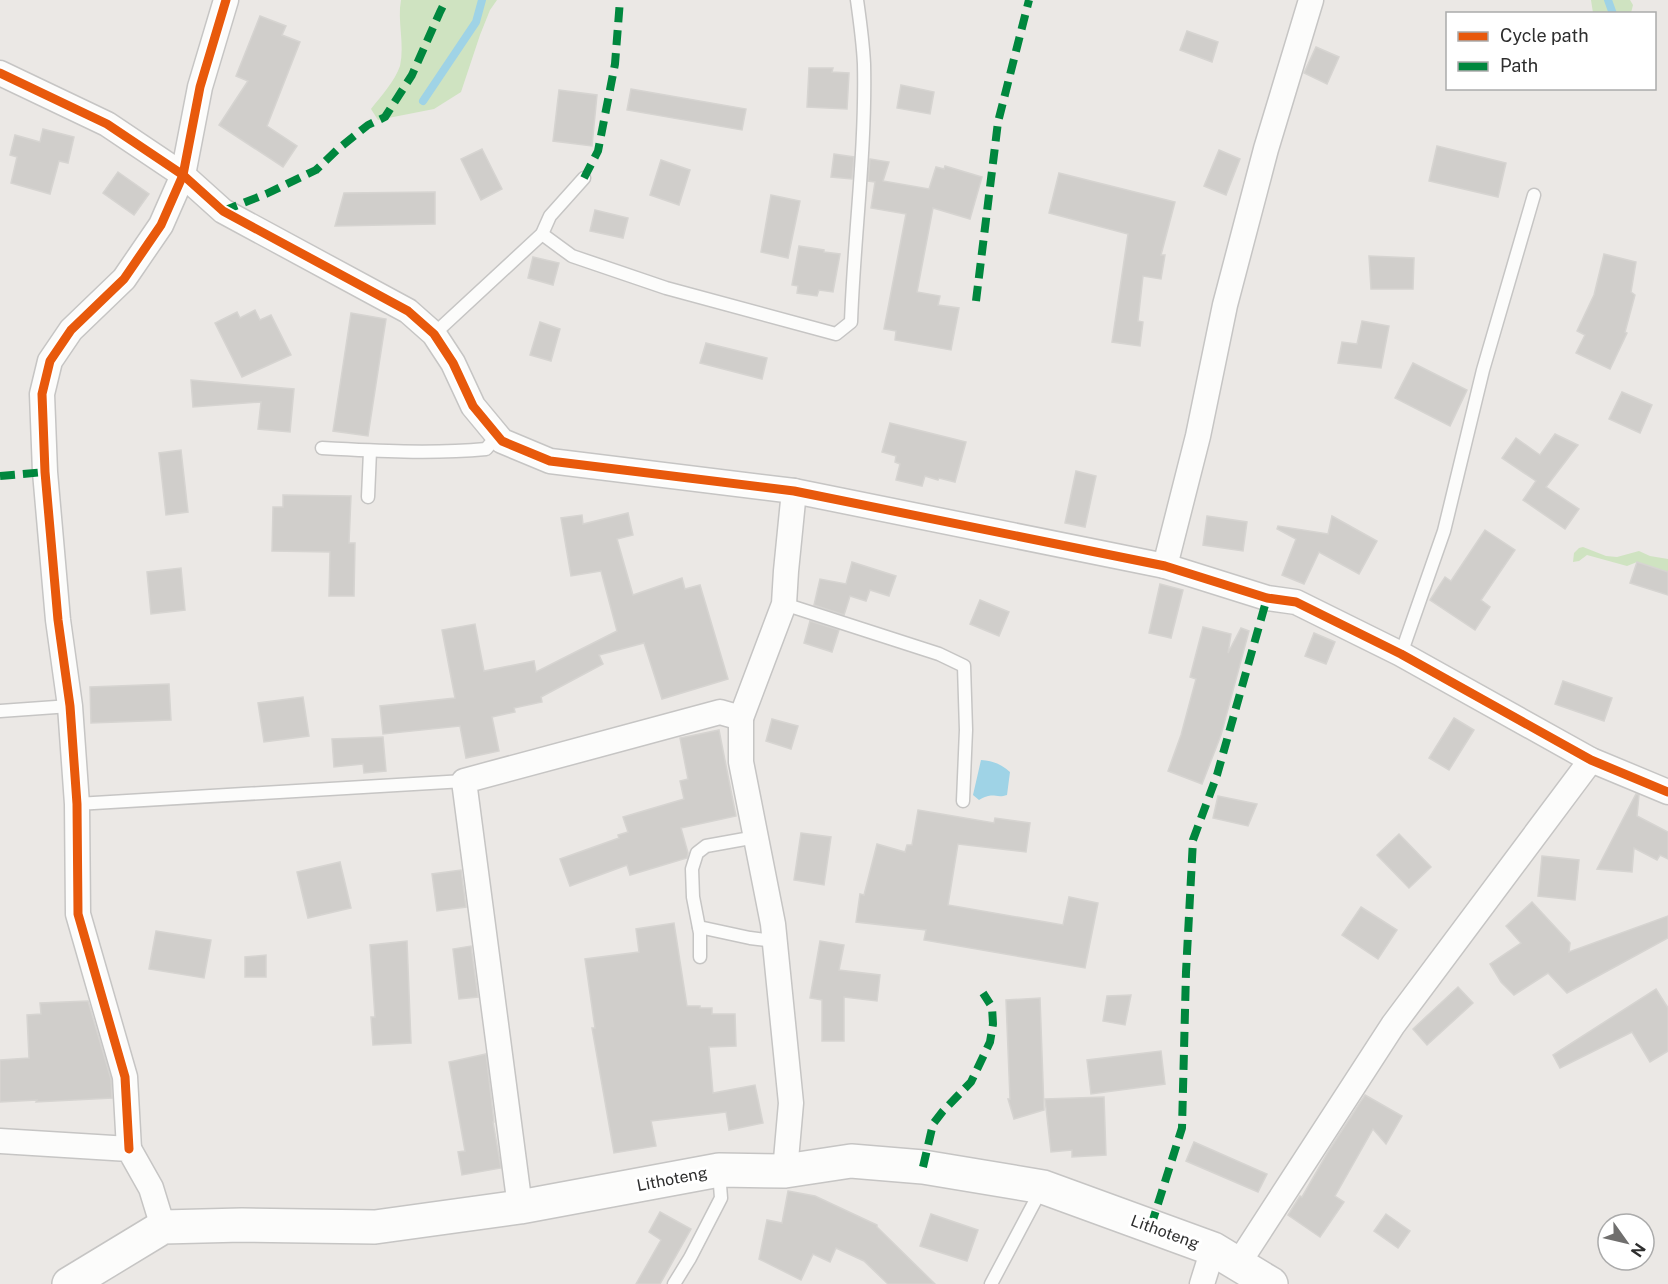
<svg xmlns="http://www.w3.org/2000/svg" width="1668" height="1284" font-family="'Public Sans',sans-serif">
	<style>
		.green { fill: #cfe3c1 }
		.water { fill: #9fd3e6 }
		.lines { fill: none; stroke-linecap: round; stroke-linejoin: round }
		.stream { stroke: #9fd3e6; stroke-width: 8 }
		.building { fill: #d0cecb; stroke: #d6d4d1; stroke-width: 1.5 }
		.service-casing { stroke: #c6c5c4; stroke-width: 15 }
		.minor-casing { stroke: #c6c5c4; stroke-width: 27 }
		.secondary-casing { stroke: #c6c5c4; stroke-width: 36 }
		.service { stroke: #fcfcfb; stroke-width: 12 }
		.minor { stroke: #fcfcfb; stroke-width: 24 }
		.secondary { stroke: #fcfcfb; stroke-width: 33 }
		.quiet { stroke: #00873e; stroke-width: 8; stroke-dasharray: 15 8; stroke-linecap: butt }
		.cycleway-casing { stroke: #fff; stroke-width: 13 }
		.cycleway { stroke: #e8590c; stroke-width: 9 }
		.labels { text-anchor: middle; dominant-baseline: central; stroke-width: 6; stroke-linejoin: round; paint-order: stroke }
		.street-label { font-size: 16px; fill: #2e2e2e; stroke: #fff }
	</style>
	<rect width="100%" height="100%" fill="#ebe8e5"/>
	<g class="green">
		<path d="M401,0h96l-7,10 -10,25 -19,57 -27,17 -56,11 -7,-11c10,-13 24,-28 29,-43 5,-22 -3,-45 1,-66z"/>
		<polygon points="1591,0 1630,0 1633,5 1631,13 1593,13"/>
		<polygon points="1583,547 1606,556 1617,557 1639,551 1650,556 1668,559 1668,572 1637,562 1627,566 1587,555 1579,561 1573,562 1574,553 1579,548"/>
	</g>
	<path class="water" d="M981,760c12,1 20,4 29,12l-3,23c-12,4 -13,-4 -28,5l-6,-5z"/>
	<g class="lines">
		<g class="stream">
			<polyline points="1608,0 1613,14"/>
			<polyline points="423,101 476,22 482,0"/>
		</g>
	</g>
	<g class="building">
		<polygon points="260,16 286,26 282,35 300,42 267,126 297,146 283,167 219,125 248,81 236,76"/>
		<polygon points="1187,31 1218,42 1212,62 1180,50"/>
		<polygon points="1316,47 1339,57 1327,84 1304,73"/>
		<polygon points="809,68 833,68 832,72 849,73 847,109 807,107"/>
		<polygon points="901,85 934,92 930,114 897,108"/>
		<polygon points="631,89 746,109 742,130 627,110"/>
		<polygon points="559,90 597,95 592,146 553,141"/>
		<polygon points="43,129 74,137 68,163 59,161 50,194 11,183 17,157 10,155 15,135 40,142"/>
		<polygon points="1437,146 1506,163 1498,197 1429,181"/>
		<polygon points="482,149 502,189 481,200 461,159"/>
		<polygon points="1219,150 1240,159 1226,195 1204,186"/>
		<polygon points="834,154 854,157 852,179 831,177"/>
		<polygon points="870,159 889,162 883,181 929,189 936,167 944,169 945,166 982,177 970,219 933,208 917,292 940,296 938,305 959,308 951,350 895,340 896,331 884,329 906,214 871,208 875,182 868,181"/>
		<polygon points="661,160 690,170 679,205 650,195"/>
		<polygon points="118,172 149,194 134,215 103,193"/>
		<polygon points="1059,173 1175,202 1161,255 1165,255 1161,279 1143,276 1138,321 1143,322 1140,346 1112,342 1128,234 1049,213"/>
		<polygon points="435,192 435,224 335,226 344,193"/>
		<polygon points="771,195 800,201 788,258 761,252"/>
		<polygon points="595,210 628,218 623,238 590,231"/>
		<polygon points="799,246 824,250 824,252 840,254 833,292 819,290 817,296 797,293 798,286 792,285"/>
		<polygon points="1604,254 1636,262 1631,292 1635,295 1625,332 1627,333 1610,369 1576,353 1585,335 1577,331 1594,295"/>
		<polygon points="1369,256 1414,258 1413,289 1371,289"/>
		<polygon points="533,257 559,263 553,285 528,278"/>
		<polygon points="255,310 260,320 271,315 291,355 242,377 215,323 237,312 240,318"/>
		<polygon points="351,313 386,319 368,436 333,431"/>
		<polygon points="1362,321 1389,326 1381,368 1338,363 1342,342 1357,344"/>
		<polygon points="540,322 560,329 551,361 530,355"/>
		<polygon points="706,343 767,358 762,379 700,363"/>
		<polygon points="1413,363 1467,390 1450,426 1395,398"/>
		<polygon points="191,380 294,389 290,432 258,429 261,402 193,407"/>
		<polygon points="1622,392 1652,405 1640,433 1609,419"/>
		<polygon points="890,423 966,442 955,482 939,478 938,480 925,476 922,486 896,480 900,464 895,462 896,456 882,452"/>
		<polygon points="1555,434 1578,445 1546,487 1579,509 1565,529 1523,500 1536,481 1502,458 1516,438 1540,455"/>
		<polygon points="181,450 188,512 166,515 159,453"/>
		<polygon points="1076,471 1096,476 1085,527 1065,523"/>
		<polygon points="283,495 351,496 349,543 355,543 354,596 329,596 330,552 272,551 273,507 283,507"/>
		<polygon points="628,513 633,535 617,539 633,595 682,578 685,589 700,585 728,679 662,699 644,643 599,655 603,664 541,697 542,702 514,708 515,712 492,717 499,751 466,758 460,726 383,734 380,706 455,698 442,630 475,624 484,671 534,661 536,672 617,631 601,571 571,576 561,518 582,515 583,524"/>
		<polygon points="1207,516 1247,522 1243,551 1203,545"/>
		<polygon points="1332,516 1377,541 1359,574 1319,552 1304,584 1282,575 1296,539 1277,529 1278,526 1328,534"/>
		<polygon points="1485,530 1515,550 1481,600 1490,607 1475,630 1430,600 1445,577 1451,581"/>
		<polygon points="852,562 896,576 889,596 870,590 866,601 850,596 844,615 814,605 820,579 846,584"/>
		<polygon points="1637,562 1668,572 1668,595 1630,583"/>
		<polygon points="181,568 185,610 151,614 147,572"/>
		<polygon points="1160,584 1183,590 1171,638 1149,633"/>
		<polygon points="980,600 1009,612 999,636 970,624"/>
		<polygon points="810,621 839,630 832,652 804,643"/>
		<polygon points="1203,627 1231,634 1228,653 1241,628 1249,631 1221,735 1202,784 1168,771 1181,735 1196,679 1190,677"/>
		<polygon points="1314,633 1335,642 1326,664 1305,656"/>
		<polygon points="1563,681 1612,698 1604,721 1555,704"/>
		<polygon points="169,684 171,720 91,723 90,687"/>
		<polygon points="303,697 309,736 264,742 258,703"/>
		<polygon points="1454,718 1474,730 1449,770 1429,758"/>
		<polygon points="772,719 798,726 791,749 766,741"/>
		<polygon points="719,730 736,816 681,828 688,853 687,858 630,875 627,865 570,886 560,859 619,838 618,835 628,832 623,817 684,799 680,781 688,779 680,738"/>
		<polygon points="383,737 386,771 364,773 363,764 334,767 332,739"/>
		<polygon points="1636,794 1639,795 1637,816 1668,832 1668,859 1660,855 1657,860 1634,848 1632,872 1597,869"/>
		<polygon points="1218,796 1257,804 1248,826 1213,818"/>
		<polygon points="918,810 994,823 995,818 1030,823 1026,852 958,844 948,905 1063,925 1069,897 1098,903 1085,968 924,940 926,930 856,922 860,894 864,895 877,844 905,852 907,845 912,845"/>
		<polygon points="801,833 831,837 824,885 794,880"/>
		<polygon points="1399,834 1431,867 1409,888 1377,855"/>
		<polygon points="1542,856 1579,860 1575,900 1538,896"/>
		<polygon points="340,862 351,908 308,918 297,872"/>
		<polygon points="461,870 466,907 437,911 432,874"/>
		<polygon points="1532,902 1570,943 1569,952 1668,916 1668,938 1567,993 1548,973 1514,995 1501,982 1490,964 1521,943 1506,926"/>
		<polygon points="1361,907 1397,930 1378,959 1342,935"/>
		<polygon points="674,923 687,1006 700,1006 700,1008 712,1008 712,1014 735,1014 736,1046 709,1047 713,1093 755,1085 763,1123 729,1130 726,1112 651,1121 656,1146 614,1153 592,1028 595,1028 585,959 639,952 636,929"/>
		<polygon points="156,931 211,940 204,978 149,969"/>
		<polygon points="407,941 411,1043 373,1045 371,1017 375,1017 370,945"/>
		<polygon points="820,941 844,945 839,970 880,975 877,1001 844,997 844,1041 822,1041 822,1000 810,998"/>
		<polygon points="471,946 478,997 459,999 453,949"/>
		<polygon points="266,955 266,977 245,977 245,957"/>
		<polygon points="1458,987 1473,1003 1427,1045 1413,1029"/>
		<polygon points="1656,989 1668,1008 1668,1051 1650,1062 1632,1032 1560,1068 1553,1055"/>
		<polygon points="1131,995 1125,1025 1103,1021 1107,996"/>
		<polygon points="1040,998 1044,1110 1014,1119 1008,1099 1010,1099 1006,1000"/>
		<polygon points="88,1001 111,1079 112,1098 36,1102 37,1100 0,1102 0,1060 29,1058 27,1015 41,1014 40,1003"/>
		<polygon points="1161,1051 1165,1084 1091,1094 1087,1060"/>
		<polygon points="486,1054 494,1122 493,1122 501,1168 462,1175 458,1152 465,1151 449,1062"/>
		<polygon points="1365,1095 1402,1116 1386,1144 1373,1129 1335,1196 1344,1202 1320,1237 1288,1215 1300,1196 1302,1197 1328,1152"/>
		<polygon points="1104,1097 1106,1155 1072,1157 1072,1150 1051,1152 1045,1099"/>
		<polygon points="1194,1142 1267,1174 1258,1192 1186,1161"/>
		<polygon points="788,1191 815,1196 877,1225 877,1227 935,1284 888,1284 864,1261 836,1248 830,1262 813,1254 801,1280 759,1259 767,1220 782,1223"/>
		<polygon points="660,1212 691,1229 660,1284 636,1284 661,1240 649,1232"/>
		<polygon points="931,1214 978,1230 967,1261 920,1246"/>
		<polygon points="1386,1214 1410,1231 1398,1248 1374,1231"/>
	</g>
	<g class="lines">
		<g class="service-casing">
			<g id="service">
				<path d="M542,234l30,22 94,32 170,46 15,-12c3,-86 15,-172 13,-258 -1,-21 -4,-43 -7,-64"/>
				<polyline points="434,334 542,234 550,216 584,178"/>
				<path d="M322,448c54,3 110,6 164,1l11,-13"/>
				<polyline points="368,497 370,451"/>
				<polyline points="784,604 939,654 964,666 966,730 963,801"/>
				<polyline points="1401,654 1444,531 1483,370 1534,195"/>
				<polyline points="0,711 70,706"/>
				<polyline points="77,804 464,781"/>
				<polyline points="699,927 750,938 774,941"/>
				<polyline points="700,957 700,933 693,897 692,869 697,853 706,846 756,837"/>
				<polyline points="674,1284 690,1258 721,1198 719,1172"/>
				<polyline points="991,1284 1042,1188"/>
			</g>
		</g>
		<g class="minor-casing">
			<g id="minor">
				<polyline points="0,73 107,124 183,175 223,211 408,311 434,334 453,363 473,406 502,441 550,461 794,491 1165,566 1267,598 1296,602 1401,654 1591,760 1668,792"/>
				<polyline points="1165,566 1198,436 1225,305 1266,149 1311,0"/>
				<polyline points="0,1141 129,1149 151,1188 163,1227"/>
				<polyline points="129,1149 125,1077 78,914 77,804 70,706 58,620 45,472 42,394 50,361 71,330 124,279 161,225 183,175 200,87 226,0"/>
				<polyline points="785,1171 791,1103 773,924 741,762 741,718 784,604 786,571 794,491"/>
				<polyline points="520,1207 464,781 720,712 741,718"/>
				<polyline points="1238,1264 1393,1025 1591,760"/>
				<polyline points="1202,1284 1213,1249"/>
			</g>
		</g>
		<g class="secondary-casing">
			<polyline id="secondary" points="69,1284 163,1227 242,1225 375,1227 520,1207 719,1170 785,1171 851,1161 923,1167 1043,1187 1213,1249 1271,1284"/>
		</g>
		<use href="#service" class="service"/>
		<use href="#minor" class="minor"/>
		<use href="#secondary" class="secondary"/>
		<g class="quiet">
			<polyline points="584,178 598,151 615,64 620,0"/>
			<polyline points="223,211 266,194 316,170 338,149 368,125 385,117 412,75 440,12 446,0"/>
			<polyline points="976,301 998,122 1029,0"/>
			<polyline points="0,476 45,472"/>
			<polyline points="923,1167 933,1124 943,1111 971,1082 990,1042 993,1024 992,1007 983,993"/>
			<polyline points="1151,1226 1182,1128 1186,972 1193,840 1217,775 1267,598"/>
		</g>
		<g class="cycleway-casing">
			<g id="cycleway">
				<polyline points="0,73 107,124 183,175 223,211 408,311 434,334 453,363 473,406 502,441 550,461 794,491 1165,566 1267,598 1296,602 1401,654 1591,760 1668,792"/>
				<polyline points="129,1149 125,1077 78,914 77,804 70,706 58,620 45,472 42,394 50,361 71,330 124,279 161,225 183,175 200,87 226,0"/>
			</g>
		</g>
		<use href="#cycleway" class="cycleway"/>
	</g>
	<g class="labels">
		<g class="street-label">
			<text transform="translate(672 1179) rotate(-11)">Lithoteng</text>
			<text transform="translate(1165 1232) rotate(20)">Lithoteng</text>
		</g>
	</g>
	<rect x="1446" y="12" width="210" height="78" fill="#ffffff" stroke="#ababab" stroke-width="1.5"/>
	<rect x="1458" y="32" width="30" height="9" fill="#e8590c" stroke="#ababab" stroke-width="1.5"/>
	<text x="1500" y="42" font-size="18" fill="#2e2e2e">Cycle path</text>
	<rect x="1458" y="62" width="30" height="9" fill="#00873e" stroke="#ababab" stroke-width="1.5"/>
	<text x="1500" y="72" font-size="18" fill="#2e2e2e">Path</text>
	<g transform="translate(1626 1242) rotate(124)"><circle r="28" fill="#ffffff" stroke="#ababab" stroke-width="1.5"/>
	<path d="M0-4.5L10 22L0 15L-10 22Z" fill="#706f6e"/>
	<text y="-9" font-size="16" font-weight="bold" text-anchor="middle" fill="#2e2e2e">N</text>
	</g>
</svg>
